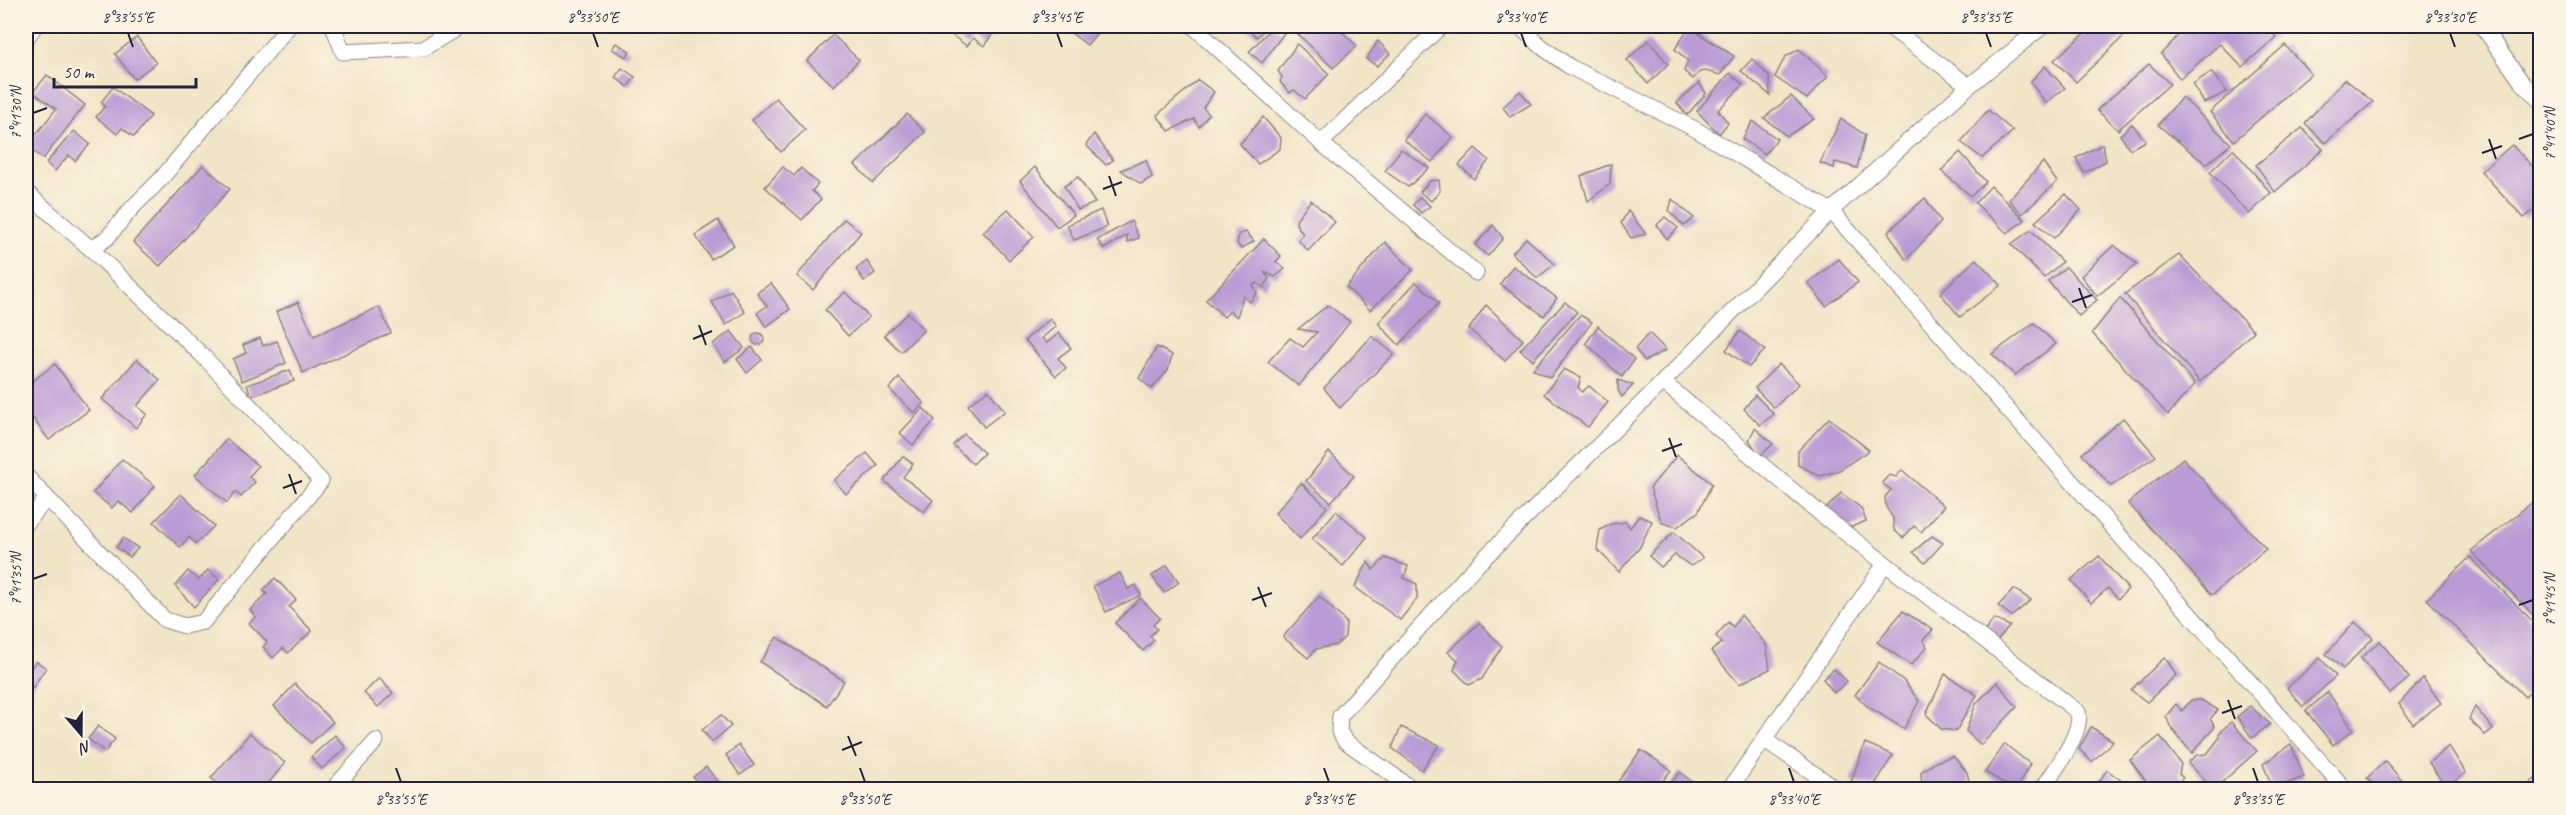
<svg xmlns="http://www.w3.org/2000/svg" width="2566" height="815" font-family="Caveat,sans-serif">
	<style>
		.building { fill: #ba9bd5 }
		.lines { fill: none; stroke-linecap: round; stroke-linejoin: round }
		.street-casing { stroke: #8a8481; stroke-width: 17 }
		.street { stroke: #fff; stroke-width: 15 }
		.ticks { fill: none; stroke: #22223b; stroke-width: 2 }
		.neatline { fill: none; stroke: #22223b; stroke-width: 2 }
		.ticks-label { font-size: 15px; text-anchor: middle; fill: #22223b }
	</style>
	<rect width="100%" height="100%" fill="#fcf5e5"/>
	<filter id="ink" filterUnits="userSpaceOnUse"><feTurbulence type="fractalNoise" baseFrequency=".0167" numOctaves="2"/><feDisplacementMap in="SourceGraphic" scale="12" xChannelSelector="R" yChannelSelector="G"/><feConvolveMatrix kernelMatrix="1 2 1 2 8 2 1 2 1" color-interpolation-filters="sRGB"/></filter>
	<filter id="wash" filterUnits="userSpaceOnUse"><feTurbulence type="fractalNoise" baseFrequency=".008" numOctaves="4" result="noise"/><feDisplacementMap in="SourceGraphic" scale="24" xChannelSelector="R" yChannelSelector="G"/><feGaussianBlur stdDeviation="1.35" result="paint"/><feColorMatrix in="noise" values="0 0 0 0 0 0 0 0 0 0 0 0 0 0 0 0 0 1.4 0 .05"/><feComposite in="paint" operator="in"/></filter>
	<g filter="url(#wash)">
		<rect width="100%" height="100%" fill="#f1e5c7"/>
		<g id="blocks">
			<g class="building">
				<polygon points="939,26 998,26 984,46 973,38 967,46"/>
				<polygon points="1062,26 1103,26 1087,45"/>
				<polygon points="1244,26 1265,26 1267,27 1257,37"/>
				<polygon points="1273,26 1284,33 1262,63 1249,52"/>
				<polygon points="1302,26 1336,26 1357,46 1333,68 1298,34"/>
				<polygon points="2093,26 2115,26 2124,36 2076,82 2054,60"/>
				<polygon points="2187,26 2265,26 2276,37 2242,67 2220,44 2180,79 2161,54"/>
				<polygon points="1689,27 1734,56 1720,75 1705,71 1700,72 1693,79 1684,71 1688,61 1675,49"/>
				<polygon points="833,35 859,60 834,86 807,61"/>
				<polygon points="137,37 156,63 134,79 115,54"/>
				<polygon points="1648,40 1668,64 1648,84 1627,60"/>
				<polygon points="1378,41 1390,54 1377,66 1366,59"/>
				<polygon points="616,43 630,51 626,57 612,49"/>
				<polygon points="1297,44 1329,74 1305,99 1294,90 1290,93 1280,82 1282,77 1278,71"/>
				<polygon points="2285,45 2311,74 2234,141 2210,112"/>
				<polygon points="1799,49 1828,76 1807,99 1775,77 1785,57"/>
				<polygon points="1752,59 1769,76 1770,95 1741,71"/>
				<polygon points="2149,64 2170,84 2118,130 2097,110"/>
				<polygon points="2045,66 2065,88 2046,103 2030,82"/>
				<polygon points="622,68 635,77 628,87 615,77"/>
				<polygon points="2211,72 2227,92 2204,103 2193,84"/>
				<polygon points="1730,73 1743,85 1718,110 1728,123 1719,134 1697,111"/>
				<polygon points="47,75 85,105 43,159 27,146 56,109 33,92"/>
				<polygon points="2345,79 2373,102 2325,143 2305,123"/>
				<polygon points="1198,80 1214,92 1203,108 1209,114 1199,127 1194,119 1169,131 1157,115"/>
				<polygon points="1699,83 1706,93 1687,115 1677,103"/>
				<polygon points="113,87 151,116 134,137 122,128 117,134 96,117 105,106 101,102"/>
				<polygon points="1520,91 1531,104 1510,117 1503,107"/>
				<polygon points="1791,96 1814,119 1787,136 1764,118"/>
				<polygon points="2182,97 2231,144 2206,164 2158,125"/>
				<polygon points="776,98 805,130 781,152 752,120"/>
				<polygon points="1988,110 2013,131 1982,158 1961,142"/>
				<polygon points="907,114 925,132 873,183 855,165"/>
				<polygon points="1425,114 1453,137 1432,162 1404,140"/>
				<polygon points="1263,117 1281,138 1280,149 1258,164 1240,144"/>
				<polygon points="1841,119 1865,135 1857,168 1835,162 1834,168 1820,163"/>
				<polygon points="1753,121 1777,139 1765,154 1742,139"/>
				<polygon points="2132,124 2146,141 2130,149 2120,135"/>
				<polygon points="2302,128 2323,149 2275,192 2256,165"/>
				<polygon points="74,131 90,144 75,161 69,155 55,171 46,163"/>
				<polygon points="1094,134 1113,160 1106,165 1086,145"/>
				<polygon points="2103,144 2106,161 2084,173 2076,158"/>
				<polygon points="2512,145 2540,174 2540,206 2524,218 2481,171"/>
				<polygon points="1475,148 1489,160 1474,179 1459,165"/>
				<polygon points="1401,149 1429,168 1408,187 1385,171"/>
				<polygon points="2233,149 2271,193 2249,214 2210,172"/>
				<polygon points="1960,152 1986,182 1971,196 1941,171"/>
				<polygon points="1146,160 1152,177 1141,184 1121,170"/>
				<polygon points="2043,162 2057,182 2022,214 2009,200"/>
				<polygon points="1611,164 1610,184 1588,201 1581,176"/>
				<polygon points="203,165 230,189 160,266 133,242"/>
				<polygon points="783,167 794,176 801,168 818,184 812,191 821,199 802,220 765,187"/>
				<polygon points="1035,167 1074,215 1057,227 1020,181"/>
				<polygon points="1078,177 1095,203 1078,210 1064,186"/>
				<polygon points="1439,180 1440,191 1431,201 1420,192 1430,181"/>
				<polygon points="1991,186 2025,220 2007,233 1975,203"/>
				<polygon points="2066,194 2081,210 2054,238 2035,222"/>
				<polygon points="1420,197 1430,206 1421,213 1413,205"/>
				<polygon points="1925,198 1941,222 1906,260 1888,232"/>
				<polygon points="1672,199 1694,218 1684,226 1669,211"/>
				<polygon points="1311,200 1335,222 1308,251 1298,240 1303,234 1296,224 1297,218"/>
				<polygon points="1008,209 1034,237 1009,260 983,232"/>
				<polygon points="1101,210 1107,227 1074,240 1067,225"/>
				<polygon points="1628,211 1646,234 1631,238 1621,223"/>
				<polygon points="1665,217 1678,228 1667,239 1657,225"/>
				<polygon points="844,219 861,232 813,290 797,276"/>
				<polygon points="718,220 734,245 711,259 695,235"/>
				<polygon points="1131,221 1139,238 1127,242 1127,235 1104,249 1097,240"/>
				<polygon points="1493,225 1503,238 1488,256 1475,245"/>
				<polygon points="2031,230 2062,262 2044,278 2011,244"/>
				<polygon points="1246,232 1254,241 1241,249 1237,243 1239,234"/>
				<polygon points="1526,238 1555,264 1537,278 1512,253"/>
				<polygon points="1264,239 1281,256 1276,262 1285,269 1275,277 1264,272 1269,278 1264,288 1257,283 1253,285 1257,293 1250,302 1243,296 1237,317 1230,311 1224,317 1206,300"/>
				<polygon points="1385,242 1413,270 1370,310 1346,287"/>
				<polygon points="2114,245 2137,264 2097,296 2081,276"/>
				<polygon points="2179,255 2254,331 2200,382 2125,294"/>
				<polygon points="1839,259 1858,282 1826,306 1808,283"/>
				<polygon points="1976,259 2001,285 1960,317 1940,293"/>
				<polygon points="867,261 875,273 864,281 856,269"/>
				<polygon points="1513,266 1557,298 1544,316 1500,284"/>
				<polygon points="2066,267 2097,300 2079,316 2048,281"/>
				<polygon points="1416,282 1439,303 1399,345 1378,323"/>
				<polygon points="771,283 790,309 766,327 757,313 767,306 757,293"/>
				<polygon points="731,290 745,312 726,325 712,302"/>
				<polygon points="845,292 869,317 848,336 825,310"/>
				<polygon points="2120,298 2195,384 2168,415 2092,333"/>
				<polygon points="298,302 314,336 379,307 391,333 303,373 276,312"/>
				<polygon points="1565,302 1577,312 1533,360 1520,350"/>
				<polygon points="1328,305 1350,322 1299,386 1268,362 1290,338 1303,347 1317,332 1298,329"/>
				<polygon points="1486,305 1523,340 1505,361 1469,329"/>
				<polygon points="908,313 924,330 901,352 884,335"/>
				<polygon points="1580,315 1592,322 1550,378 1533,369"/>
				<polygon points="1050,319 1056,326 1042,338 1047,343 1059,333 1071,348 1058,358 1066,368 1056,376 1025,340"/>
				<polygon points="2034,323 2056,344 2015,375 1992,354"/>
				<polygon points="1598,326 1634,359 1622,377 1586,343"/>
				<polygon points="731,331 744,348 725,362 713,344"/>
				<polygon points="1740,331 1765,350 1749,367 1726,350"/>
				<circle cx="758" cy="339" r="6"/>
				<polygon points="1649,333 1666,350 1645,361 1635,349"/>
				<polygon points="1372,336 1394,354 1340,408 1324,388"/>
				<polygon points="260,338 263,346 277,341 286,363 242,381 233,359 246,353 243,345"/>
				<polygon points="752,347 762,360 747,373 737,359"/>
				<polygon points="1157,347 1172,355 1168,370 1152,389 1139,378"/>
				<polygon points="137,359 160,380 137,406 147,414 136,428 102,399"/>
				<polygon points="55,364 89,410 49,440 26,409 26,386"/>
				<polygon points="1779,364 1799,384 1774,408 1755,388"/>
				<polygon points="1564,369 1581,378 1578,387 1582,392 1589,386 1608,402 1588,427 1544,394"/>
				<polygon points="290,370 294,381 251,396 247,385"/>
				<polygon points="899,378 924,403 914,413 889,389"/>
				<polygon points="1618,380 1633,385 1622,397 1618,390"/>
				<polygon points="988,390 1005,411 984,427 968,405"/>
				<polygon points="1755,395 1774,414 1760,425 1744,409"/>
				<polygon points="923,408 935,420 913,445 900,433"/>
				<polygon points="1829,418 1869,450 1838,471 1820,476 1798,465 1798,451"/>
				<polygon points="2123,418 2156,456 2111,486 2082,454"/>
				<polygon points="1755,428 1773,444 1760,456 1749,440"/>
				<polygon points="964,434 984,453 973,464 953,445"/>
				<polygon points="227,439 258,466 249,477 255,482 241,497 235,492 227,503 195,475"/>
				<polygon points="1329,452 1354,476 1331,502 1306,481"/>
				<polygon points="867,453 878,466 846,494 834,480"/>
				<polygon points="1677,455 1712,484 1698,512 1677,527 1662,523 1650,488"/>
				<polygon points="903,456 913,464 903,477 933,500 924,512 884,481"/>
				<polygon points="2183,458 2266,549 2212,595 2128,503"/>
				<polygon points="122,459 155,486 133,513 118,501 112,508 93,493"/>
				<polygon points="1902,470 1944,506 1921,532 1914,526 1903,538 1894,530 1893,518 1886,507 1885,497 1891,490 1882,483 1889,475 1896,477"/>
				<polygon points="1301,483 1327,507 1300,539 1275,513"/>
				<polygon points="1841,493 1861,508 1866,521 1849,528 1825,510"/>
				<polygon points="181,494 214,526 196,544 189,537 180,547 154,522"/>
				<polygon points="2534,501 2540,508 2540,622 2471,551"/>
				<polygon points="1336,511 1367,537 1343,566 1312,539"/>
				<polygon points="1639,516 1652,521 1640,547 1619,572 1597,549 1600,530 1611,524 1626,522 1630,528"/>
				<polygon points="1674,532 1703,558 1691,566 1675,555 1661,567 1649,556"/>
				<polygon points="1932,536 1943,543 1925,563 1913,552"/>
				<polygon points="123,538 138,548 130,557 116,547"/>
				<polygon points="2099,556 2128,589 2118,599 2108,588 2091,603 2071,580"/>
				<polygon points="2470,557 2540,629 2540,683 2525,697 2427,599"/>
				<polygon points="1385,558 1408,566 1404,578 1417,584 1417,599 1400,620 1355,587 1368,562 1373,570"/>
				<polygon points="1167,565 1179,582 1164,593 1152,576"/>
				<polygon points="208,570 219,579 194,607 175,586 188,571 199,580"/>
				<polygon points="1120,573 1128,589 1136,585 1141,595 1106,612 1093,586"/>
				<polygon points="275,578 296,600 289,607 312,631 288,653 283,648 273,658 263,647 267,642 249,623 256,617 250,610 267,594 263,590"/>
				<polygon points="2014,589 2031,600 2012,616 1998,606"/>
				<polygon points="1319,596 1346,622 1345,637 1336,645 1316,649 1308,658 1283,637"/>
				<polygon points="1140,598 1160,618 1153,625 1157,629 1150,636 1154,640 1143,651 1115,623"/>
				<polygon points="1903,611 1933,630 1923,640 1927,647 1911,665 1877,642"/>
				<polygon points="1741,615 1766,644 1770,669 1739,684 1711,651 1722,643 1716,636 1728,622 1733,627"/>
				<polygon points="1994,619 2010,626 1996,642 1985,631"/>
				<polygon points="2355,622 2373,638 2343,669 2326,654"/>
				<polygon points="1479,623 1502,646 1482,679 1469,685 1454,670 1458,660 1448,652"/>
				<polygon points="777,637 844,681 827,706 760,662"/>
				<polygon points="2380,641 2409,678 2390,694 2361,658"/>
				<polygon points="2165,657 2176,675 2147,702 2131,690"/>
				<polygon points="2320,658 2336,676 2303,707 2287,688"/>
				<polygon points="36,661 46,668 26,697 26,675"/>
				<polygon points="1879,662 1904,681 1919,701 1904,729 1867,706 1855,695"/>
				<polygon points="1834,669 1847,681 1834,693 1823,679"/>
				<polygon points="1945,674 1977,695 1956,731 1941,729 1926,714"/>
				<polygon points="379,678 393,693 378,707 364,693"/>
				<polygon points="2423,678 2441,703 2413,724 2399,704"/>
				<polygon points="1997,682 2017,707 1981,745 1966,731 1976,704"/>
				<polygon points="295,684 333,722 311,743 274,706"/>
				<polygon points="2328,692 2353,730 2333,745 2306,711"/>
				<polygon points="2191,700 2201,700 2218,710 2210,719 2215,727 2192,753 2171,728 2166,716 2176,704 2182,711"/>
				<polygon points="2250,706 2270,724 2252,738 2237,717"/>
				<polygon points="2475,707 2493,729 2485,735 2469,719"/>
				<polygon points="721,715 731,726 712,742 702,730"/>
				<polygon points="2231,722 2257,751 2213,790 2188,762 2197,755 2207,754 2220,737 2219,733"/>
				<polygon points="98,726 115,739 105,752 88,739"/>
				<polygon points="1401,727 1439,745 1422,770 1392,748"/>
				<polygon points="2091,727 2113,741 2092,762 2079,749"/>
				<polygon points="250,733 285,763 263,790 225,790 211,778"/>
				<polygon points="335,735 346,748 322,769 311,757"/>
				<polygon points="2160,736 2181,764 2179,774 2183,778 2170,788 2163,783 2151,788 2130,760"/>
				<polygon points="1865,743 1893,755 1874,786 1851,782"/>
				<polygon points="2005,744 2030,764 2015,790 1985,772"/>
				<polygon points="2291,744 2304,777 2273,789 2263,764"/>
				<polygon points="739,745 754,765 740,775 726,755"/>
				<polygon points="2449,746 2466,773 2446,787 2429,763"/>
				<polygon points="1641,750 1671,770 1656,790 1612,790"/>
				<polygon points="1953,756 1967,772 1971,790 1922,790 1921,772 1936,762"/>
				<polygon points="2385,761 2410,790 2378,790 2367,778"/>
				<polygon points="706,767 725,790 704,790 693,777"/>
				<polygon points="2107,770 2130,787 2128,790 2093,790"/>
				<polygon points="1680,772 1701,790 1665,790"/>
				<polygon points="2540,775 2540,790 2522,790"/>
				<polygon points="1294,783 1300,790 1289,790"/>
			</g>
		</g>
	</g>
	<g filter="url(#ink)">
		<use href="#blocks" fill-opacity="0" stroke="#8a8481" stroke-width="1.5"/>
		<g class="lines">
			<g class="street-casing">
				<g id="street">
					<polyline points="333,26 343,52 424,48 460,26"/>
					<polyline points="1193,26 1321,143 1476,273"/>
					<polyline points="1519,26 1542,47 1570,67 1695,129 1831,211 2346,790"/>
					<polyline points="1888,26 1969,86"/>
					<polyline points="2482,26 2521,81 2540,101"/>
					<polyline points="26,39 35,26"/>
					<polyline points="1321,143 1441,26"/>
					<polyline points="26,192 91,249 107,238 132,208 161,179 289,26"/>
					<path d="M1663,382l159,133 256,197c6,20 -25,60 -36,78"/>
					<polyline points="26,476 165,620 185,626 203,622 321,481 201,354 91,249"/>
					<polyline points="26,524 47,498"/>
					<polyline points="1765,740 1838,790"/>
					<polyline points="332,790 376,741"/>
					<polyline points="1414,790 1345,741 1339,731 1340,716 1469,573 1663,382 1831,211 1969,86 2043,26"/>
					<polyline points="1729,790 1885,564"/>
				</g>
			</g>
			<use href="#street" class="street"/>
		</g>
	</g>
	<path class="ticks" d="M128,33l5,14M593,33l5,14M1057,33l5,14M1521,33l5,14M1986,33l5,14M2450,33l5,14M33,113l14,-5M2489,139l7,20M2519,139l14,-5M2482,153l20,-7M1109,176l7,20M1103,189l19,-7M2079,288l7,20M2072,302l20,-7M699,325l7,20M693,339l19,-8M1669,438l7,19M1662,451l20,-7M289,474l7,20M283,488l19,-7M33,579l14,-5M1258,587l8,20M1252,600l20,-7M2519,605l14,-5M2228,700l7,19M2222,713l20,-7M848,736l8,20M842,750l20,-8M396,768l5,14M860,768l5,14M1324,768l5,14M1789,768l5,14M2253,768l5,14"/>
	<rect width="2566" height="815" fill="none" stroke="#fcf5e5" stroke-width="66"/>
	<g transform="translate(81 734) rotate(160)" stroke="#fcf5e5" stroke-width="4.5" paint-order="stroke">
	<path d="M0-4.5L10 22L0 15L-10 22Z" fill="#22223b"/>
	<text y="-9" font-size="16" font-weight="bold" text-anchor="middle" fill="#22223b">N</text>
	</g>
	<path d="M54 78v9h142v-9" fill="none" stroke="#22223b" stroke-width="3"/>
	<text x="63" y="78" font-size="18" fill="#22223b" stroke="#fcf5e5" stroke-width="4.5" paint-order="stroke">50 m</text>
	<rect x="33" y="33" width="2500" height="749" class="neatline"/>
	<g class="ticks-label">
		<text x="128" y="22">8°33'55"E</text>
		<text x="593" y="22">8°33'50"E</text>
		<text x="1057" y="22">8°33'45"E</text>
		<text x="1521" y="22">8°33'40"E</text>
		<text x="1986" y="22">8°33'35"E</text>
		<text x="2450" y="22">8°33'30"E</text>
		<text transform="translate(16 113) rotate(-90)" y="5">7°41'30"N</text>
		<text transform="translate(2550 134) rotate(-90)" y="5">7°41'40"N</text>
		<text transform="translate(16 579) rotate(-90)" y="5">7°41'35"N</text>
		<text transform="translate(2550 600) rotate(-90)" y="5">7°41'45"N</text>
		<text x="401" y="804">8°33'55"E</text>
		<text x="865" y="804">8°33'50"E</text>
		<text x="1329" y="804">8°33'45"E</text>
		<text x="1794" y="804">8°33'40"E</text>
		<text x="2258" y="804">8°33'35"E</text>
	</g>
</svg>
